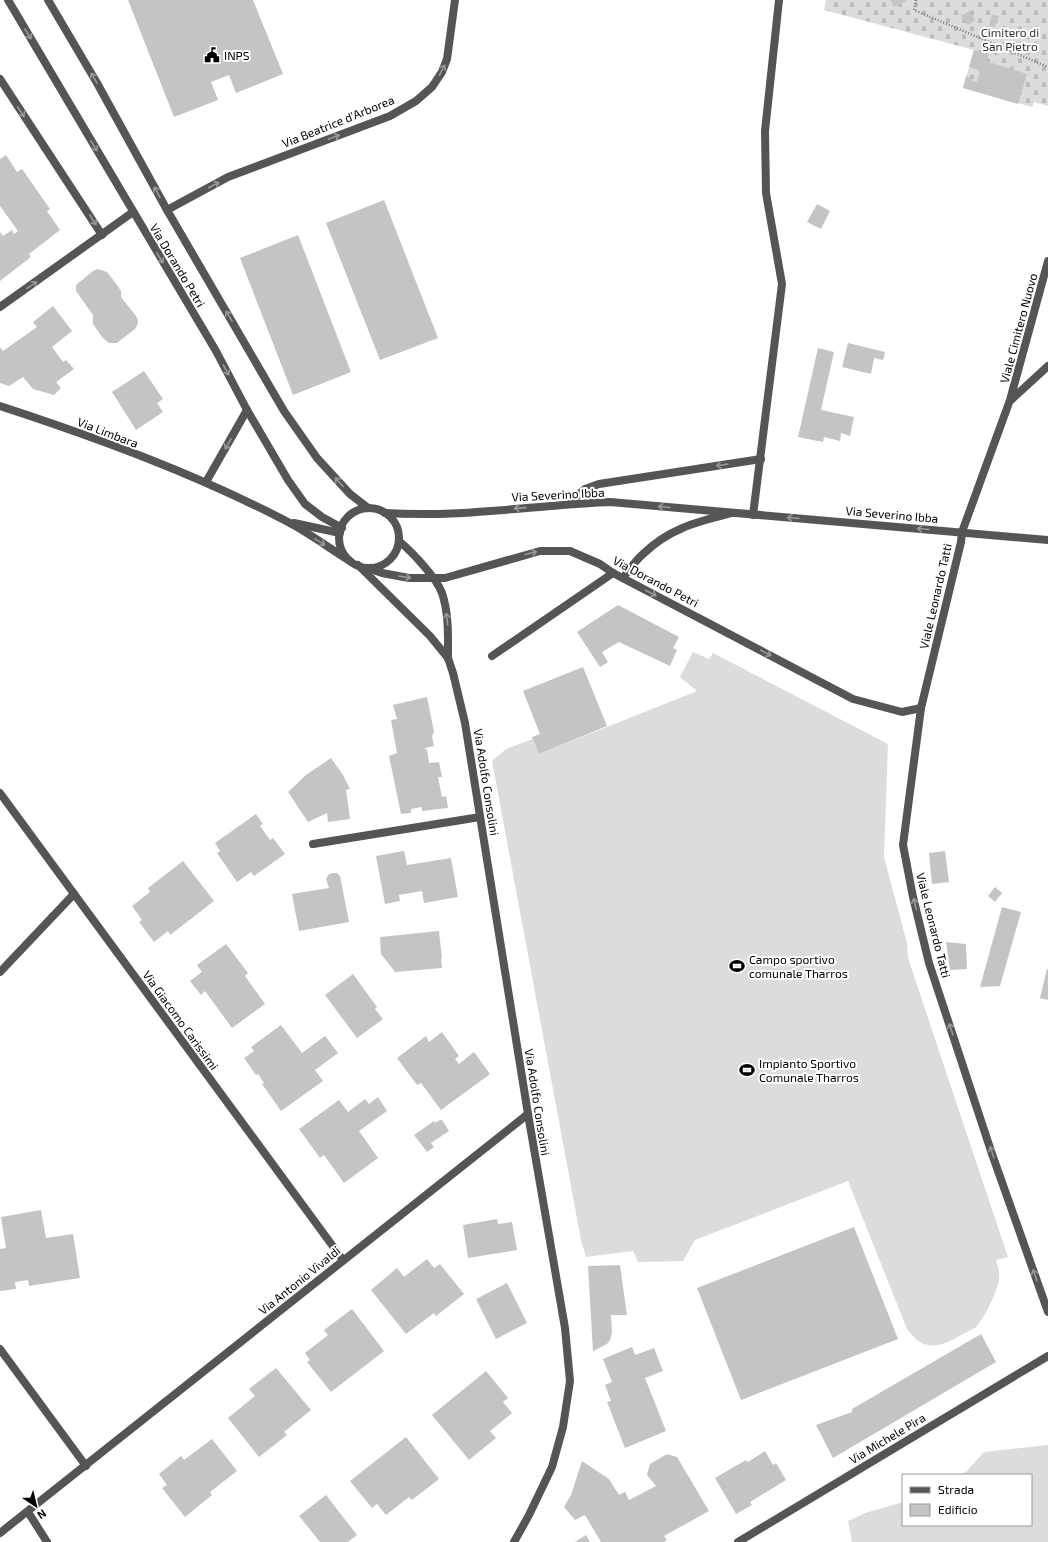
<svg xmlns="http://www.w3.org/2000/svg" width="1048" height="1542" font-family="'Exo 2',sans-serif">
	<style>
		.grass { fill: #dcdcdc }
		.cemetery { fill: url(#cemetery-stones) }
		.building { fill: #c4c4c4 }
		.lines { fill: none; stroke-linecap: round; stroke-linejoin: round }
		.path { stroke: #777; stroke-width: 2.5; stroke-dasharray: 1 2; stroke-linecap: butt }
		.service { stroke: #555; stroke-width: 8 }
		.minor { stroke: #555; stroke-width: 8 }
		.tertiary { stroke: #555; stroke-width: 8 }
		.oneway { stroke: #999 }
		.labels { text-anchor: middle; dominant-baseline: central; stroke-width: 4; stroke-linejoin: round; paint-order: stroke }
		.park-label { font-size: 12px; fill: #333; stroke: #fff }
		.poi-label { font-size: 12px; fill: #000; stroke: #fff; text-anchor: start }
		.street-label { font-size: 12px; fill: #000; stroke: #fff }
	</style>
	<defs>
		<pattern id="cemetery-stones" width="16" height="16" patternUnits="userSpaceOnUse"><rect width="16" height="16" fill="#dcdcdc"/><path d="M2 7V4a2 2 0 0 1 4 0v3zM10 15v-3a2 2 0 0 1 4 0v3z" fill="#bbb"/></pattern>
	</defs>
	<rect width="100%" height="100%" fill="#fff"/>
	<g class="grass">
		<path d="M693,652l16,7 4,-6 175,91 -4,113 23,86 1,15 100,299 -12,3c2,6 4,12 3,19 -1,11 -14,38 -22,47 -4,4 -11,6 -16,9 -21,13 -38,17 -54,-6l-59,-148 -153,59 -12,21 -45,1 -5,-11 -47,6 -5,-17 -89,-479 14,-12 27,-10 6,15 158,-63 -17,-14z"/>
		<polygon points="1048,1445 1048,1542 852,1542 848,1521 865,1513 903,1502 903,1525 1031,1525 1031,1475 961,1475 967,1471 984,1452"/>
	</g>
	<polygon class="cemetery" points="826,0 1048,0 1048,106 1034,102 1032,107 963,88 974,50 824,10"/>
	<g class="building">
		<polygon points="128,0 253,0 283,74 236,93 229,75 211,82 218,100 174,117"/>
		<polygon points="890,0 907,0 894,7"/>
		<polygon points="970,11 975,20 968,25 961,16"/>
		<polygon points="992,15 999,16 995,27 989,26"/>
		<polygon points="974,50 989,54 986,61 1027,74 1018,104 963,88 966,76 972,78 972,81 977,82 980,70 969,67"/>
		<polygon points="6,155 17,172 22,169 50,209 47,211 60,230 29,254 31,257 0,281 0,232 3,236 12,230 14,234 18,231 0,206 0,159"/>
		<polygon points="384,200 438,338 380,360 326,223"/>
		<polygon points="817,204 830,211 821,229 807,222"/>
		<polygon points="298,235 351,372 293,395 240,258"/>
		<polygon points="98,269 107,272 117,285 121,291 121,297 136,316 138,320 138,323 135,329 117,343 109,343 102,337 93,324 93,315 76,291 76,285 93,271"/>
		<polygon points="53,306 72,331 52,347 63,362 66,360 74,369 56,382 61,388 54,395 33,389 23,377 9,386 0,383 0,347 3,351 37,327 33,322"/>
		<polygon points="848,343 885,352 883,360 874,358 871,374 842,367"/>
		<polygon points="818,348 834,352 821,410 854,417 850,436 841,433 840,441 824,437 823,442 798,437"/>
		<polygon points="144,371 163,399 157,403 163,412 136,430 112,392"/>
		<polygon points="618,605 679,637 673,648 677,650 670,666 619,642 602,652 608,662 600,667 577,632"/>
		<polygon points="583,667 607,726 539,754 532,737 540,734 523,691"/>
		<polygon points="427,697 434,732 432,736 434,746 425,748 425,750 427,749 429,763 439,762 442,777 438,777 442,797 446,796 448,808 422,811 422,807 411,809 411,813 401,814 389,756 397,753 391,720 397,719 393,705"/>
		<polygon points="331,758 343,775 350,789 346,790 350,819 328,822 327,813 308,822 288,792 306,775"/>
		<polygon points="256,814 263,824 260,826 270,840 273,838 285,854 254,876 251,872 237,882 217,853 220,851 215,843"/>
		<polygon points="404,851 407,865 451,858 458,897 424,903 422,891 399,895 400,901 385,904 376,856"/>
		<polygon points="945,851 949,882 932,884 929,853"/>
		<polygon points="183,861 214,901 170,935 168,931 154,942 139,922 142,920 132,906 150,892 148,888"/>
		<polygon points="333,873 337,873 340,876 349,922 299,931 292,894 329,888 326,879 329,874"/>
		<polygon points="995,887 1002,893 995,902 988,896"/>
		<polygon points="1002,907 1021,912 1000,986 980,987"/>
		<polygon points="439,931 442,959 441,959 442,968 395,972 381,954 380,937"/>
		<polygon points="946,942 966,944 967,969 950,970"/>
		<polygon points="226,944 248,973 245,976 265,1004 232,1028 205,991 201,995 190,981 202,972 197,965"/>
		<polygon points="1047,969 1048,969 1048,1000 1040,998"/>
		<polygon points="353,974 377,1007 375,1009 383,1019 357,1038 325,995"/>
		<polygon points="281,1025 302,1053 325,1036 338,1053 315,1070 323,1081 281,1111 262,1084 264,1083 258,1074 256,1075 244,1058 254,1051 251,1047"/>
		<polygon points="442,1032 459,1056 455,1059 459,1064 474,1052 490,1074 441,1110 421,1083 417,1085 397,1058 426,1036 429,1042"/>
		<polygon points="378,1097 387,1111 359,1131 378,1158 344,1183 324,1155 320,1158 299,1129 339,1100 348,1112 365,1099 369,1104"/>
		<polygon points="440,1120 442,1120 449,1131 431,1143 434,1147 427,1152 414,1135 434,1121 435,1123"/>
		<polygon points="41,1210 46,1238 73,1234 80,1278 29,1286 28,1280 15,1282 16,1289 0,1291 0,1249 6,1248 1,1217"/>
		<polygon points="497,1219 498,1224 512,1222 517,1250 468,1258 463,1225"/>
		<polygon points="854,1227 898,1339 741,1400 697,1288"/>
		<polygon points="427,1259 434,1268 440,1264 464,1294 436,1316 434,1313 406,1334 371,1290 397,1268 404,1277"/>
		<polygon points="620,1265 627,1315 611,1315 612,1333 610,1340 607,1344 593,1351 588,1266"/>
		<polygon points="507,1283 527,1323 496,1339 476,1299"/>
		<polygon points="352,1309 384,1351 331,1392 307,1362 310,1360 305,1353 328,1335 324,1330"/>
		<polygon points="981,1334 996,1362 833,1458 816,1425 852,1412 852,1409"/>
		<polygon points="632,1347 635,1355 654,1348 663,1371 645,1378 666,1431 625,1448 607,1402 611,1401 605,1385 612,1382 603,1359"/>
		<polygon points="276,1368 311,1410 284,1432 287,1435 259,1457 228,1418 255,1396 249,1389"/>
		<polygon points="486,1371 508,1398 503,1402 512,1413 490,1431 496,1438 469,1460 432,1415"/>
		<polygon points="406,1437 439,1479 412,1500 409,1497 386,1515 377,1504 372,1508 350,1481"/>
		<polygon points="212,1439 237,1471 210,1492 212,1495 185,1517 162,1488 167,1485 159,1474 181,1456 184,1460"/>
		<polygon points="765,1451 773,1465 776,1463 786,1480 750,1502 752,1505 736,1514 715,1478 746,1460 748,1462"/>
		<polygon points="667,1454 677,1457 709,1511 664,1536 667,1540 664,1542 601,1542 585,1515 575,1520 564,1507 571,1495 582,1461 609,1479 619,1495 625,1492 629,1500 656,1486 647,1475 650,1464"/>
		<polygon points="326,1495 357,1535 348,1542 320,1542 299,1516"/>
		<polygon points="586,1535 590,1542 575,1542"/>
	</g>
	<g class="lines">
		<polyline class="path" points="916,0 914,10 1048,67"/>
		<g class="service">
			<polyline points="492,656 613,573"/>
			<polyline points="313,844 480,817"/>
		</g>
		<g class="minor">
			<polyline points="0,79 102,235"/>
			<polyline points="167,210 228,177 390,116 416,101 432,87 442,72 447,59 455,0"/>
			<polyline points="1048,261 1010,400 962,532 961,542 921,708 903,845 913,897 929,963 992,1154 1048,1312"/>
			<polyline points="0,307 133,212"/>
			<polyline points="1011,400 1048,366"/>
			<path d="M0,406c98,32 196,68 288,116 21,11 41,26 62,39"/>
			<polyline points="206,482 247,410"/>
			<polyline points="568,504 585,489 599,484 761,459"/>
			<polyline points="753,515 782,284 766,193 765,131 779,0"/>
			<polyline points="294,523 340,533"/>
			<polyline points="367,568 382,573 409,578 445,578 540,551 570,551 600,564 613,573 853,699 902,712 921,708"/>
			<path d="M623,578c6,-8 12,-17 20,-24 27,-26 54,-32 89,-41"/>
			<polyline points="0,793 343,1260"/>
			<polyline points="0,972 74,894"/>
			<polyline points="0,1349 86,1466"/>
			<polyline points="28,1512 47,1542"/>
			<polyline points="0,1533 528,1114"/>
		</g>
		<g class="tertiary">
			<polyline points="8,0 216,351 247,410 288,480 305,504 322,517 342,528"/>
			<polyline points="48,0 97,83 167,210 284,411 317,458 350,494 368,508"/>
			<circle cx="369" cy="538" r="30"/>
			<path d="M385,513c75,5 150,-8 225,-11l438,38"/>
			<path d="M399,541c13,11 37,36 43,52 7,21 6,43 6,65"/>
			<polyline points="358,565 430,636 448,658 453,673 465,723 528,1114 565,1328 570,1381 563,1427 552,1467 529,1515 514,1542"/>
			<polyline points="738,1542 1048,1356"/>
		</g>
	</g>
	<defs><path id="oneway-shaft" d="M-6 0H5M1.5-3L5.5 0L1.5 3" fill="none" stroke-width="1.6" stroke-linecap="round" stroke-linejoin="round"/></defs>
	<g class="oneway">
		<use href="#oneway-shaft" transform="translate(28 34) rotate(59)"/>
		<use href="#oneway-shaft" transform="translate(442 70) rotate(-63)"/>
		<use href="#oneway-shaft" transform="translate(94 78) rotate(-120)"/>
		<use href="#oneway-shaft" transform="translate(21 112) rotate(57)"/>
		<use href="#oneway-shaft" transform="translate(334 137) rotate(-21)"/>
		<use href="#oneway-shaft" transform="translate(94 146) rotate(60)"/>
		<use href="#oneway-shaft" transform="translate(214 185) rotate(-28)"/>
		<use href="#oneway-shaft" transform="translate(157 192) rotate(-119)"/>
		<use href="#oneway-shaft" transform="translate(93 220) rotate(57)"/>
		<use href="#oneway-shaft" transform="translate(160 258) rotate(59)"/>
		<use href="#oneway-shaft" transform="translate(32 285) rotate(-35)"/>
		<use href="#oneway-shaft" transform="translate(229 316) rotate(-121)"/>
		<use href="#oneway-shaft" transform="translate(226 370) rotate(62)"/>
		<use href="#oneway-shaft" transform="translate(228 444) rotate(120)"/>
		<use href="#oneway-shaft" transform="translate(722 465) rotate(171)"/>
		<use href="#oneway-shaft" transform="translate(339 482) rotate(-132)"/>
		<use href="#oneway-shaft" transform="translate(664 507) rotate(-175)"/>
		<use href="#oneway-shaft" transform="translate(520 508) rotate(176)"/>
		<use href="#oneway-shaft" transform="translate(793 518) rotate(-175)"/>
		<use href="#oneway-shaft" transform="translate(923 529) rotate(-175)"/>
		<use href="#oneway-shaft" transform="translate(320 542) rotate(32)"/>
		<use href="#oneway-shaft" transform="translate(531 553) rotate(-14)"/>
		<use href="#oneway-shaft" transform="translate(405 577) rotate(8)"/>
		<use href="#oneway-shaft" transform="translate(651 593) rotate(28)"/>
		<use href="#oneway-shaft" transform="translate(447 619) rotate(-97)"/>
		<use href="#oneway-shaft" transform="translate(766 653) rotate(28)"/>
		<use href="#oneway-shaft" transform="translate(915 904) rotate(-103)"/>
		<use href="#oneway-shaft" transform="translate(951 1029) rotate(-108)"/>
		<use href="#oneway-shaft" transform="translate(992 1152) rotate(-109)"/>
		<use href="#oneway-shaft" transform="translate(1035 1275) rotate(-109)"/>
	</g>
	<defs>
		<g id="civic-bare" transform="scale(1.2)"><path d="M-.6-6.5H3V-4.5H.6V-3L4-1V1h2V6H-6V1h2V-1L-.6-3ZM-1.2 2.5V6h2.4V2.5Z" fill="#000" stroke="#fff" stroke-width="2.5" paint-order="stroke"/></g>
		<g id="stadium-bare" transform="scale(1.2)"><path d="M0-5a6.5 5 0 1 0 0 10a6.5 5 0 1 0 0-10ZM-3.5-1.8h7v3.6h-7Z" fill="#000" stroke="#fff" stroke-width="2.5" paint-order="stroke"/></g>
	</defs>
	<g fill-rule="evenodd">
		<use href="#civic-bare" x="212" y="55"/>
		<use href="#stadium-bare" x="737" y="966"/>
		<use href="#stadium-bare" x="747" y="1070"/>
	</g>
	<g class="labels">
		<g class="park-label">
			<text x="1010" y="32">Cimitero di<tspan x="1010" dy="14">San Pietro</tspan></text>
		</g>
		<g class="poi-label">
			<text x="224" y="55">INPS</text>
			<text x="749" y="959">Campo sportivo<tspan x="749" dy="14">comunale Tharros</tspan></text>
			<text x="759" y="1063">Impianto Sportivo<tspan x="759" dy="14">Comunale Tharros</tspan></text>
		</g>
		<g class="street-label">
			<text transform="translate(338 121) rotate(-22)">Via Beatrice d'Arborea</text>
			<text transform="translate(178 265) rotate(59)">Via Dorando Petri</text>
			<text transform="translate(1018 328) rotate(-75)">Viale Cimitero Nuovo</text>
			<text transform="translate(108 432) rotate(21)">Via Limbara</text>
			<text transform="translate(558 494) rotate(-3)">Via Severino Ibba</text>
			<text transform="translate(892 514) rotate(5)">Via Severino Ibba</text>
			<text transform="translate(656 581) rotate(28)">Via Dorando Petri</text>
			<text transform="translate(935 596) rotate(-77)">Viale Leonardo Tatti</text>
			<text transform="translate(487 782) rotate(81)">Via Adolfo Consolini</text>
			<text transform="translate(934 925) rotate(76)">Viale Leonardo Tatti</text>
			<text transform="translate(181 1020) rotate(54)">Via Giacomo Carissimi</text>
			<text transform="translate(538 1102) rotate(81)">Via Adolfo Consolini</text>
			<text transform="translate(299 1280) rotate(-39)">Via Antonio Vivaldi</text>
			<text transform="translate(887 1438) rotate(-31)">Via Michele Pira</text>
		</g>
	</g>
	<rect x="902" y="1474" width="130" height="52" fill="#ffffff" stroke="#999999"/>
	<rect x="910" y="1487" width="20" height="6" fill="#555555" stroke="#999999"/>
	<text x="938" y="1494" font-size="12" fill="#000000">Strada</text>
	<rect x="910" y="1504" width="20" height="12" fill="#c4c4c4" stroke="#999999"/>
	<text x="938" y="1514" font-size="12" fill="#000000">Edificio</text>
	<g transform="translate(36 1506) rotate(145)" stroke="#ffffff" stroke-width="3" paint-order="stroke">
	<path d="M0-3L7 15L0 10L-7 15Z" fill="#000000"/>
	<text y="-6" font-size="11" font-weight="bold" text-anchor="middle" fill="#000000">N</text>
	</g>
</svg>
